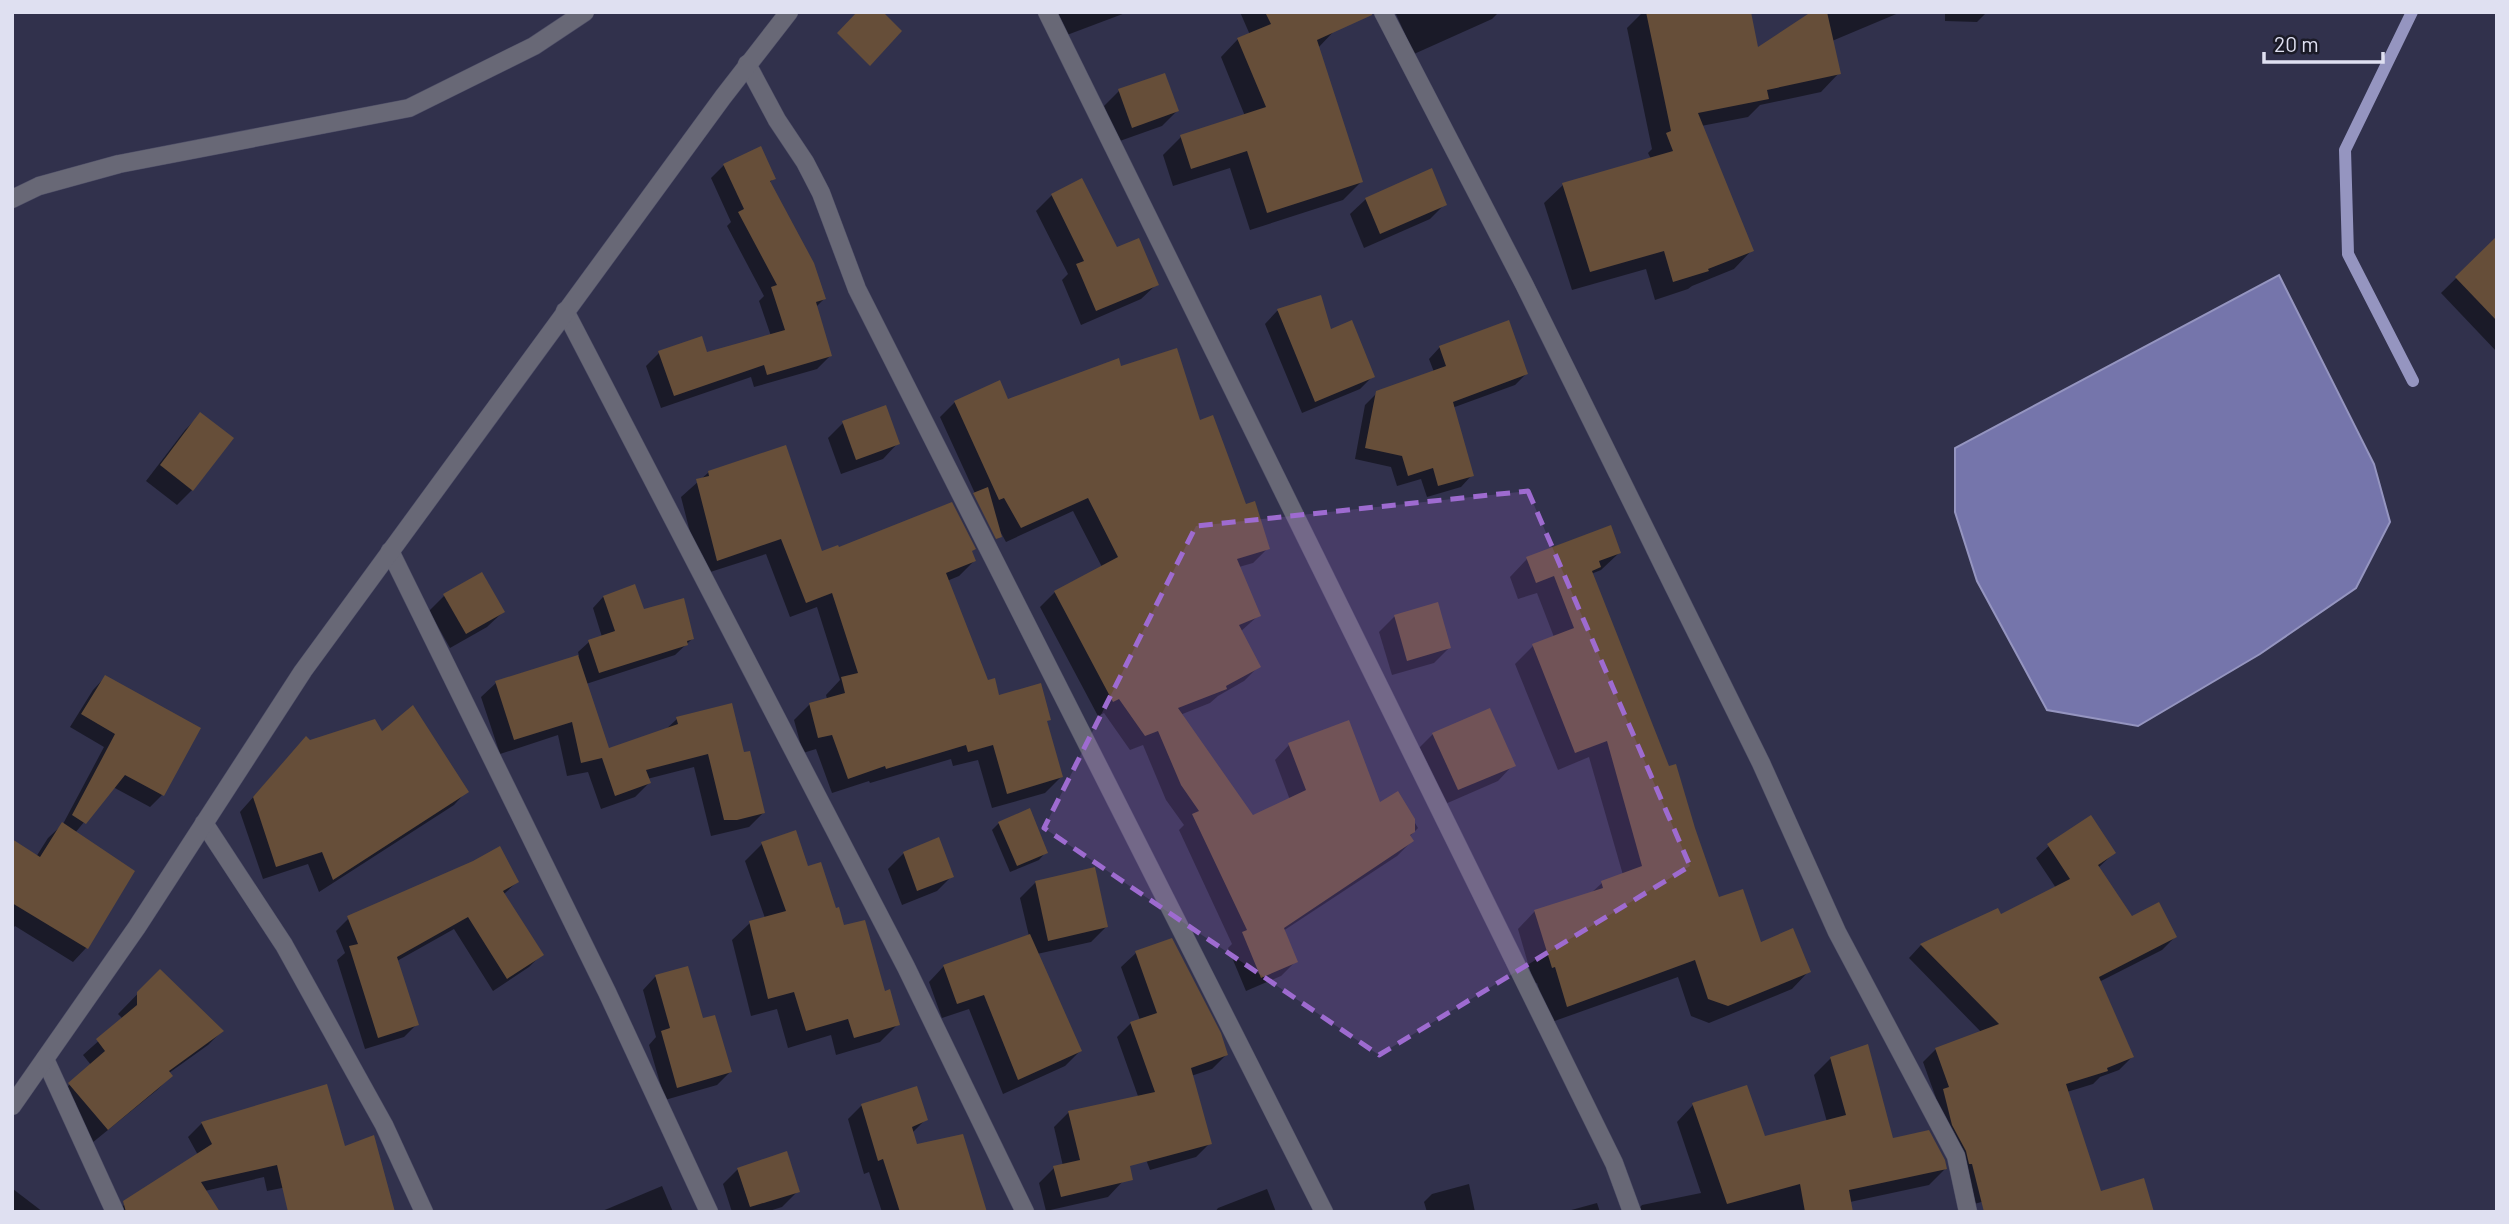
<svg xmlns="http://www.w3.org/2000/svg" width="2509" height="1224" font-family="Barlow,sans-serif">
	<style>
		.water { fill: #7575ab; stroke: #9595c0; stroke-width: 2 }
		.shadow { fill: #0007 }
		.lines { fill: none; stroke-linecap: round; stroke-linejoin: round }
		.stream { stroke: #9595c0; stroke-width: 12 }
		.building { fill: #664e39 }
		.street-casing { stroke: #4d4d66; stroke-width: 19 }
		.street { stroke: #686876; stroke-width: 18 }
		.marked { fill: #9e6bd0; fill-opacity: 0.2; stroke: #9e6bd0; stroke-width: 5; stroke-dasharray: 14 9; stroke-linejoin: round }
	</style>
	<rect width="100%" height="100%" fill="#31314c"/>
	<polygon class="water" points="2279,275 2374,464 2390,522 2356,588 2260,654 2138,726 2047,710 1977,581 1955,512 1955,448"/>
	<g class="shadow">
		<polygon points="1049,12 1128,12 1059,38"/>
		<polygon points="1240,12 1327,12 1335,30 1318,48 1361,182 1343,200 1250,230 1230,168 1173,186 1163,155 1181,137 1245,116 1221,57 1238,39 1250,35"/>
		<polygon points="1395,12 1499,12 1492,19 1414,54"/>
		<polygon points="1643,12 1750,12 1757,49 1814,12 1901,12 1832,41 1839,73 1821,92 1760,105 1748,117 1701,126 1752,250 1734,269 1692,286 1688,289 1655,300 1646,269 1572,290 1544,203 1563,185 1651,159 1648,153 1652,149 1627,28"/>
		<polygon points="1945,12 1985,12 1985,14 1977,22 1945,21"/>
		<polygon points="1119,91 1177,111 1162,126 1117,142 1104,106"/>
		<polygon points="724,165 774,178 769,183 824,299 816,307 830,356 817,369 754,387 751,377 661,408 646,366 659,353 706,354 771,336 759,301 764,296 727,226 731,222 711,178"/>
		<polygon points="1052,195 1116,249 1157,284 1141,299 1081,325 1062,280 1068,274 1036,211"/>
		<polygon points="1366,199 1445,204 1430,219 1364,248 1350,214"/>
		<polygon points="2491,244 2497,251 2497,352 2441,293"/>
		<polygon points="1320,298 1330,331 1373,376 1360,389 1302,413 1265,324 1277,311"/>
		<polygon points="1440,347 1526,374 1515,385 1452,408 1472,475 1461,487 1427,497 1421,479 1397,486 1391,467 1355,459 1365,405 1377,393 1434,372 1429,359"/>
		<polygon points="1120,368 1199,422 1268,548 1253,563 1239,567 1259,615 1240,632 1259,666 1244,681 1218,696 1210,703 1180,715 1253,817 1290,800 1275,760 1289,745 1379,805 1397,793 1418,828 1409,837 1412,841 1397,856 1283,931 1296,961 1281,976 1246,991 1228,948 1232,944 1179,830 1184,825 1166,800 1143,745 1130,750 1104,713 1098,716 1040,607 1055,592 1102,567 1073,511 1006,542 989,511 984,513 940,417 955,402 1008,401"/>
		<polygon points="200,415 192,490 177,505 146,481 185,430"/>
		<polygon points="843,423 898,443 883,459 841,474 828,438"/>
		<polygon points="709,472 821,553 838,549 971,552 974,561 959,576 947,581 987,682 998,697 1045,723 1061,777 1045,793 992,808 978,760 953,766 951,759 870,783 869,781 832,793 816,749 803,753 794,720 810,704 827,699 826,695 840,680 817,607 790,617 766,554 701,575 681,497"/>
		<polygon points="1619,553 1601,570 1591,574 1718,899 1760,944 1809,971 1792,989 1709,1023 1691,1016 1678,977 1549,1023 1537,983 1534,984 1518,929 1535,911 1590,894 1602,883 1623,875 1589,757 1558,770 1515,664 1533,646 1554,637 1537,593 1518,599 1510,577 1527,559"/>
		<polygon points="444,596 503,612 487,627 450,648 429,611"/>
		<polygon points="603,597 643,611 692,639 675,655 586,684 608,750 664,731 677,719 743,754 763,813 749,827 711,836 694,767 647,779 649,783 635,797 601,809 588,772 567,776 558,735 500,754 481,697 496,683 579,656 578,652 589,642 602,637 593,608"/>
		<polygon points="1437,604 1449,648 1434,663 1392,675 1379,632 1394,617"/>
		<polygon points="105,677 162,795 150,807 113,787 75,833 132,872 86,948 73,962 15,926 12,929 12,841 36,857 48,838 63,824 104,747 70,727 93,690"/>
		<polygon points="381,734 467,791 454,805 319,892 308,864 263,879 240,812 293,752 309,742"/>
		<polygon points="1433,734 1513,765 1498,781 1443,805 1418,749"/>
		<polygon points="999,823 1046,852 1039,860 1010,872 992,830"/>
		<polygon points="762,844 807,868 883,993 898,1024 880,1042 836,1055 831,1035 788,1048 777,1009 751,1016 732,940 750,923 765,918 745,861"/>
		<polygon points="2049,846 2114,853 2098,868 2131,918 2175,937 2162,950 2099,982 2132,1057 2119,1070 2100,1077 2093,1084 2067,1092 2100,1193 2152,1212 1985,1201 1967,1206 1931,1103 1936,1098 1923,1062 1936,1049 1982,1033 1909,958 1921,945 1997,911 2000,917 2056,888 2036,858"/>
		<polygon points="904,853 952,876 937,891 902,905 888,869"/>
		<polygon points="517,882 504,894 542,954 529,967 493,991 454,929 397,961 417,1024 404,1037 365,1049 337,960 345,953 336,931 349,918"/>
		<polygon points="1036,882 1106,927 1091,942 1037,954 1080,1051 1065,1066 1003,1094 969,1009 942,1018 929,982 944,966 1029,936 1020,898"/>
		<polygon points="1172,940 1226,1055 1212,1069 1191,1076 1210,1143 1196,1157 1150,1170 1127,1110 1139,1099 1117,1037 1131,1023 1140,1020 1121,967 1136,953"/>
		<polygon points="687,968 702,1020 730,1072 717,1085 665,1100 649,1045 656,1037 643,990 655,977"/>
		<polygon points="160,971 222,1031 208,1045 169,1073 171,1076 157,1090 92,1143 55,1098 91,1065 83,1055 123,1019 118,1014"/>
		<polygon points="1831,1058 1892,1140 1945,1169 1929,1185 1850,1202 1851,1212 1636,1212 1642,1205 1701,1193 1677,1122 1693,1105 1764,1138 1827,1122 1814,1075"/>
		<polygon points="325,1087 344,1148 292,1186 267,1191 264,1177 205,1191 201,1212 119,1210 132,1197 198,1155 188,1137 202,1123"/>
		<polygon points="916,1088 926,1119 912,1133 916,1146 982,1212 882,1212 869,1172 864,1174 848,1119 861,1106"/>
		<polygon points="1069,1112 1123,1181 1108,1197 1046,1211 1039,1183 1054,1168 1063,1166 1054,1127"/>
		<polygon points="738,1169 798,1191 782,1207 766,1212 732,1212 723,1184"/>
		<polygon points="1469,1184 1475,1212 1427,1212 1424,1202 1432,1194"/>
		<polygon points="662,1186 673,1212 600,1212"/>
		<polygon points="13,1189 43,1212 12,1212"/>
		<polygon points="1267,1189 1276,1212 1215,1212 1218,1208"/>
		<polygon points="1597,1203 1600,1212 1564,1212"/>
	</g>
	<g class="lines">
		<polyline class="stream" points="2412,12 2345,150 2348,254 2413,381"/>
	</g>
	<g class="building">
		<polygon points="857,12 883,12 902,31 870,66 837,33"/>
		<polygon points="1265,12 1372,12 1372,15 1317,40 1363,182 1267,213 1247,151 1191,169 1180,135 1266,107 1237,38 1271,24"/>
		<polygon points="1646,12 1751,12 1758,47 1811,12 1827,12 1841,74 1767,90 1769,99 1698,113 1754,251 1708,269 1709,271 1673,282 1664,251 1590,272 1562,183 1673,151 1666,133 1671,131"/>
		<polygon points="1165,73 1179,111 1132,128 1118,89"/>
		<polygon points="761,146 776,179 770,181 814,263 826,299 816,302 832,356 767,375 764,365 674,396 658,351 702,336 707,352 785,330 771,287 777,285 738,212 744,209 723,164"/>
		<polygon points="1432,168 1447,205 1380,234 1365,198"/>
		<polygon points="1082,178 1117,247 1139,238 1159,285 1096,311 1076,264 1084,261 1051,194"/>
		<polygon points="2497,236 2497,321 2455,277"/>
		<polygon points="1321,295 1331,329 1352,320 1375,377 1315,402 1277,309"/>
		<polygon points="1509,320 1528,374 1453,402 1474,476 1438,486 1433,468 1408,476 1402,456 1365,448 1376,391 1446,366 1439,346"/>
		<polygon points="1177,348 1200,420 1213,415 1246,504 1255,501 1270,549 1237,559 1261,616 1239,625 1261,667 1226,686 1227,689 1178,708 1253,815 1306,790 1288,743 1349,720 1380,802 1398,791 1415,819 1415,832 1410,835 1414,841 1284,928 1298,962 1261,978 1242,932 1247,930 1192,814 1199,811 1181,785 1158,731 1145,736 1119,699 1113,702 1054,591 1118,557 1088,498 1021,528 1004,498 999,500 954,401 1000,380 1008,399 1119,358 1121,366"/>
		<polygon points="886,405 900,444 856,460 842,421"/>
		<polygon points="200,412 234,438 193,491 160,465"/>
		<polygon points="786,445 822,551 838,545 839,547 952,502 976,549 972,551 976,561 946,573 988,680 995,678 999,695 1041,683 1051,720 1047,721 1063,777 1007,794 993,745 968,752 966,745 886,769 885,766 848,779 832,735 818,738 809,703 845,693 841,677 858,673 832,593 806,603 781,539 717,561 696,479 709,476 708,471"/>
		<polygon points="988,487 1002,537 996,539 973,493"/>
		<polygon points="1611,525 1621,553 1599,561 1601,567 1592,571 1669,766 1676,764 1695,828 1719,897 1743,889 1761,942 1793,928 1811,972 1728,1006 1708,999 1695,960 1567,1007 1555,967 1552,968 1534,910 1603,888 1601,881 1642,866 1607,741 1575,753 1532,644 1574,628 1554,576 1536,583 1526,557"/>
		<polygon points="482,572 505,612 466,634 443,594"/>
		<polygon points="635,584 644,609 684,598 694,639 687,641 688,645 599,673 588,640 615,631 603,596"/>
		<polygon points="1438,602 1451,648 1407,661 1394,615"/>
		<polygon points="578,655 609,748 678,724 676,717 732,703 744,752 750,751 765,813 737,820 724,820 708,754 646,770 651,783 615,796 602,758 581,763 572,722 514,740 495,681"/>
		<polygon points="105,675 201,728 164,796 125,775 86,824 72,815 115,734 81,714"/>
		<polygon points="413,705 469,792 333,880 322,852 276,867 253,797 306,736 310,740 375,719 382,731"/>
		<polygon points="1490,708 1516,766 1458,790 1432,733"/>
		<polygon points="1030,808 1048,853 1017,866 998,822"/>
		<polygon points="2091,815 2116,853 2098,865 2132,916 2159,902 2177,937 2099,977 2134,1057 2107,1068 2108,1071 2066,1084 2101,1191 2144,1178 2154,1212 1984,1212 1972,1164 1969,1164 1966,1151 1952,1125 1943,1089 1949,1087 1935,1048 1999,1024 1920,944 1998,908 2001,914 2070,879 2047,844"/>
		<polygon points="62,822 135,871 88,949 12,903 12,839 40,857"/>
		<polygon points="796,830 808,866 821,862 836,908 839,907 844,925 865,920 885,991 890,989 900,1025 854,1038 848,1019 806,1031 794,992 768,999 749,921 786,911 761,842"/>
		<polygon points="939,837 954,877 917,891 903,852"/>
		<polygon points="500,846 519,882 503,891 544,955 507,979 468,917 397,957 419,1025 378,1038 349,946 358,944 347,916 473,861"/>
		<polygon points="1095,867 1108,927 1048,941 1035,881"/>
		<polygon points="1030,934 1082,1051 1018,1080 984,995 957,1004 943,965"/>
		<polygon points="1172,938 1221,1033 1228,1055 1191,1068 1212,1144 1130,1166 1133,1180 1061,1197 1053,1166 1080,1160 1068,1111 1155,1092 1130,1022 1157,1013 1135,951"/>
		<polygon points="688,966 703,1018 715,1015 732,1072 677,1088 661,1031 670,1028 655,975"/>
		<polygon points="160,969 224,1031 169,1071 173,1076 108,1130 68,1083 105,1051 96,1039 137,1005 137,992"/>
		<polygon points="1868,1044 1893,1138 1929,1130 1945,1160 1947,1169 1849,1190 1853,1212 1805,1212 1800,1184 1727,1204 1692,1103 1747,1085 1765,1136 1846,1115 1830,1057"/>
		<polygon points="327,1084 345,1146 374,1135 395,1212 288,1212 277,1165 201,1182 220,1212 126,1212 123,1201 212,1144 201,1122"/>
		<polygon points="917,1086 928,1120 912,1127 917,1144 963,1134 987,1212 900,1212 883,1159 878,1161 861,1104"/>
		<polygon points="787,1151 800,1192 750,1207 737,1168"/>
	</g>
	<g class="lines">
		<g class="street-casing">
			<g id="street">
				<polyline points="1047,12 1614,1163 1632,1212"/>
				<polyline points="1383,12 1524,284 1761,763 1837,932 1956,1156 1968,1212"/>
				<polyline points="747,64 777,120 805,162 821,193 857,289 1324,1212"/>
				<polyline points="12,199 39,186 119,164 409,108 534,46 585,12"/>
				<polyline points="565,311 906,967 1025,1212"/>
				<polyline points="390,551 607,992 709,1212"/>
				<polyline points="204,823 284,945 384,1125 424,1212"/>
				<polyline points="45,1059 115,1212"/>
				<polyline points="12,1106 137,927 303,671 723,97 789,12"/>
			</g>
		</g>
		<use href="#street" class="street"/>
	</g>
	<path class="marked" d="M1528,491l162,375 -311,189 -335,-227 152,-302z"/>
	<rect width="2509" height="1224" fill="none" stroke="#dfe0f1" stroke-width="28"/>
	<path d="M2264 52v10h119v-10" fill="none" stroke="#dfe0f1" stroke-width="3.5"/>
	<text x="2274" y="52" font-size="21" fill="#dfe0f1" stroke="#1b1b27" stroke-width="5" paint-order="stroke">20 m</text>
</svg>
